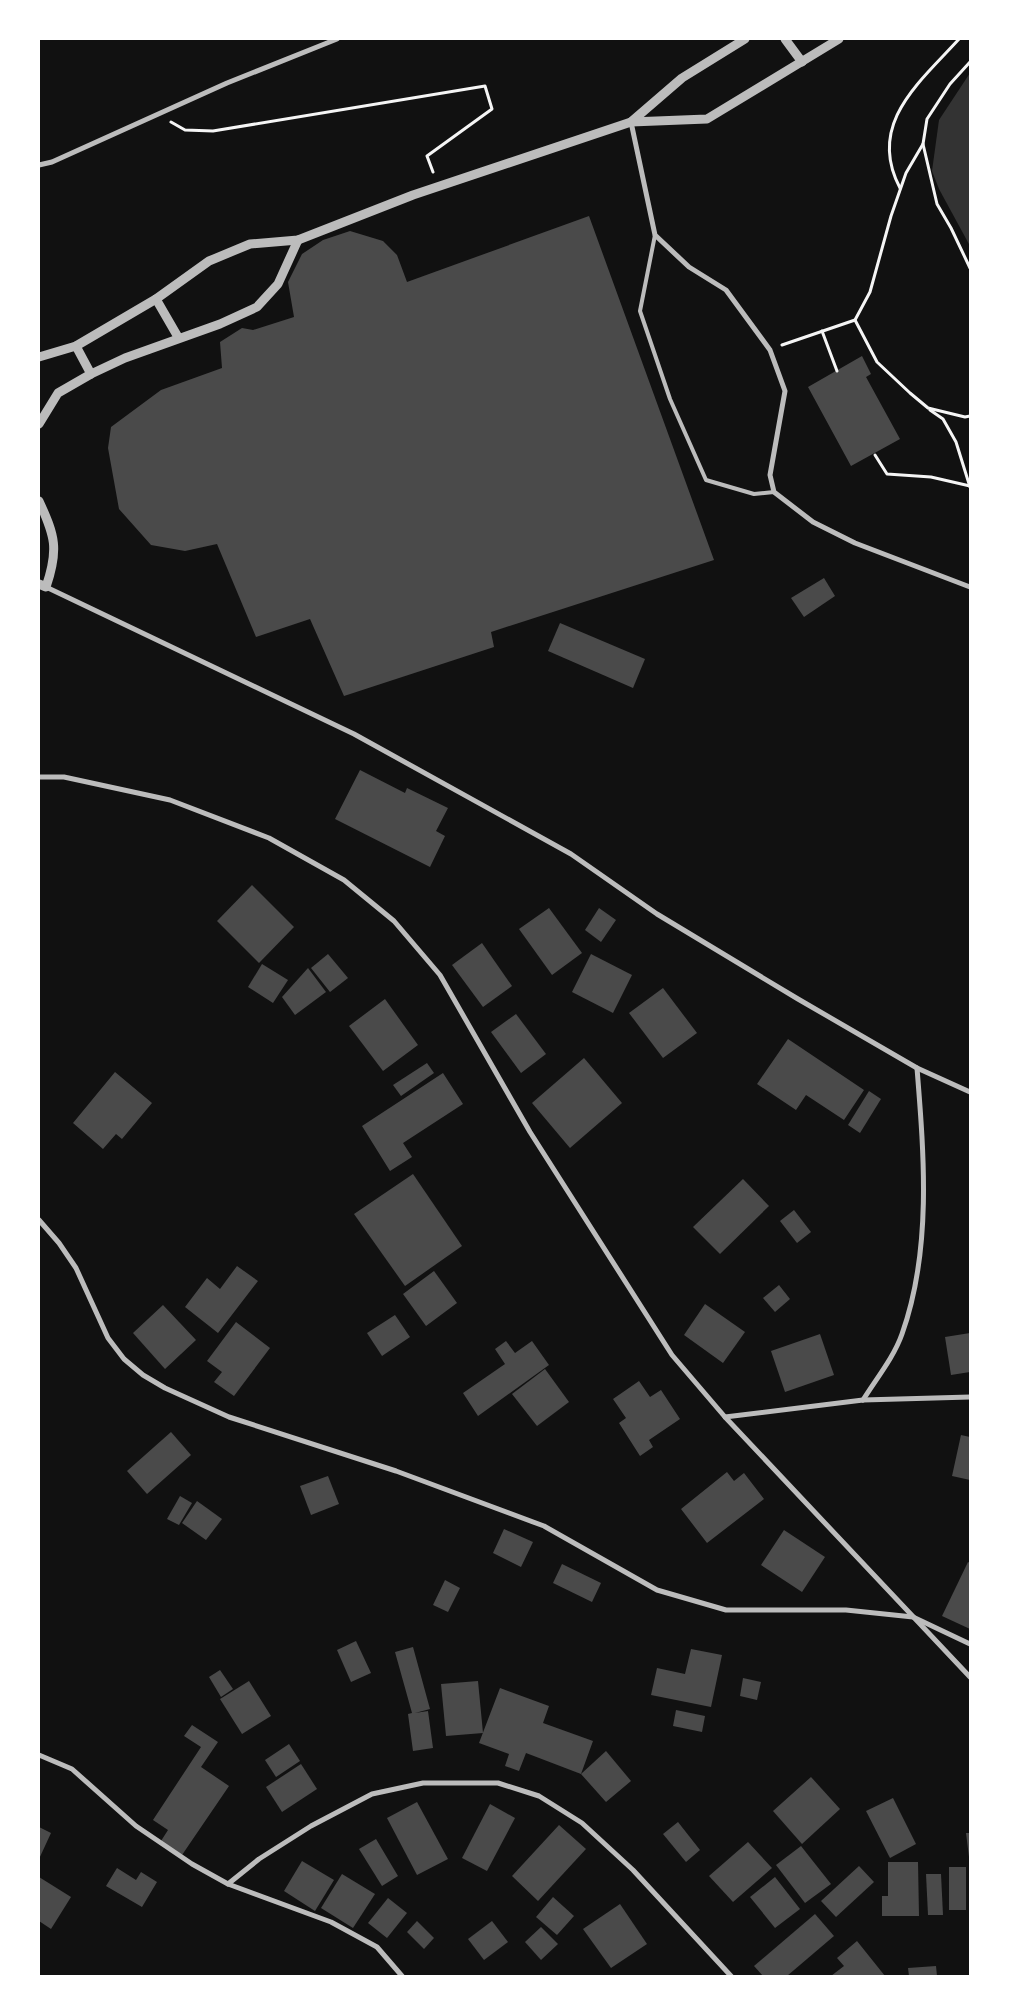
<svg xmlns="http://www.w3.org/2000/svg" width="1009" height="2015" font-family="Lato,sans-serif">
	<style>
		.water { fill: #333 }
		.building { fill: #4a4a4a }
		.lines { fill: none; stroke-linecap: round; stroke-linejoin: round }
		.path { stroke: #f5f5f5; stroke-width: 3 }
		.service { stroke: #bcbcbc; stroke-width: 4 }
		.minor { stroke: #bcbcbc; stroke-width: 5 }
		.tertiary { stroke: #bcbcbc; stroke-width: 9 }
	</style>
	<rect width="100%" height="100%" fill="#111"/>
	<polygon class="water" points="970,73 970,246 939,189 932,171 939,120"/>
	<g class="building">
		<polygon points="589,216 714,560 491,632 494,647 344,696 310,619 256,637 217,544 185,551 151,545 119,509 108,448 111,427 161,390 222,368 220,342 242,328 253,330 294,317 288,282 302,254 323,240 350,231 383,241 397,255 407,282"/>
		<polygon points="862,356 871,374 866,377 900,439 851,466 808,387"/>
		<polygon points="824,578 835,596 804,617 791,598"/>
		<polygon points="560,623 645,659 633,688 548,651"/>
		<polygon points="360,770 405,793 407,788 448,808 436,831 445,836 430,867 335,819"/>
		<polygon points="252,885 294,927 259,963 217,921"/>
		<polygon points="549,908 582,953 552,975 519,929"/>
		<polygon points="599,908 616,920 601,942 585,930"/>
		<polygon points="482,943 512,986 483,1007 452,965"/>
		<polygon points="328,954 348,978 330,992 311,968"/>
		<polygon points="591,954 632,975 613,1013 572,992"/>
		<polygon points="262,964 288,980 273,1003 248,987"/>
		<polygon points="308,968 326,992 295,1015 282,997"/>
		<polygon points="663,988 697,1033 663,1058 629,1013"/>
		<polygon points="385,999 418,1045 383,1071 349,1026"/>
		<polygon points="516,1014 546,1054 521,1073 491,1032"/>
		<polygon points="788,1039 864,1090 844,1120 806,1095 796,1110 757,1084"/>
		<polygon points="584,1058 622,1103 570,1148 532,1103"/>
		<polygon points="427,1063 434,1073 401,1096 393,1085"/>
		<polygon points="115,1072 152,1103 122,1139 116,1134 103,1149 73,1123"/>
		<polygon points="443,1073 463,1104 403,1143 412,1157 390,1171 362,1126"/>
		<polygon points="869,1091 881,1099 860,1133 848,1125"/>
		<polygon points="413,1174 462,1246 405,1286 354,1214"/>
		<polygon points="743,1179 769,1206 720,1254 693,1227"/>
		<polygon points="794,1210 811,1232 797,1243 780,1221"/>
		<polygon points="237,1266 258,1281 218,1333 185,1307 207,1278 220,1289"/>
		<polygon points="434,1271 457,1303 426,1326 403,1294"/>
		<polygon points="779,1285 790,1299 775,1312 763,1298"/>
		<polygon points="705,1304 745,1332 723,1363 684,1335"/>
		<polygon points="163,1305 196,1340 165,1369 133,1333"/>
		<polygon points="395,1315 410,1337 382,1356 367,1333"/>
		<polygon points="236,1322 270,1348 234,1396 214,1382 222,1372 207,1361"/>
		<polygon points="970,1333 970,1372 951,1375 945,1337"/>
		<polygon points="820,1334 834,1375 785,1392 771,1351"/>
		<polygon points="506,1341 515,1353 532,1341 549,1365 478,1416 463,1393 505,1364 495,1349"/>
		<polygon points="545,1369 569,1402 537,1426 512,1394"/>
		<polygon points="639,1381 650,1397 661,1390 680,1419 649,1440 653,1447 640,1456 619,1423 626,1418 613,1399"/>
		<polygon points="171,1432 191,1455 147,1494 127,1471"/>
		<polygon points="961,1435 970,1437 970,1480 952,1476"/>
		<polygon points="727,1472 734,1481 744,1473 764,1499 707,1543 681,1509"/>
		<polygon points="328,1476 339,1504 311,1515 300,1486"/>
		<polygon points="180,1496 192,1503 179,1525 167,1519"/>
		<polygon points="197,1501 222,1519 206,1540 182,1523"/>
		<polygon points="504,1529 533,1542 521,1567 493,1553"/>
		<polygon points="784,1530 825,1557 802,1592 761,1565"/>
		<polygon points="968,1562 970,1563 970,1629 942,1616"/>
		<polygon points="562,1564 601,1583 592,1602 553,1583"/>
		<polygon points="445,1580 460,1588 448,1612 433,1605"/>
		<polygon points="356,1641 371,1673 351,1682 337,1650"/>
		<polygon points="413,1647 430,1709 415,1713 428,1711 433,1748 413,1751 408,1714 412,1713 395,1652"/>
		<polygon points="691,1649 722,1655 711,1707 651,1695 657,1668 685,1674"/>
		<polygon points="220,1670 233,1689 221,1697 209,1677"/>
		<polygon points="743,1678 761,1682 757,1700 740,1696"/>
		<polygon points="249,1681 271,1716 242,1734 220,1699"/>
		<polygon points="478,1681 483,1733 446,1736 441,1684"/>
		<polygon points="500,1688 549,1706 543,1723 593,1741 581,1774 526,1753 519,1771 505,1766 509,1754 479,1743"/>
		<polygon points="676,1710 705,1716 702,1732 673,1726"/>
		<polygon points="192,1725 218,1742 201,1767 229,1786 182,1855 161,1841 168,1830 153,1820 201,1747 184,1736"/>
		<polygon points="289,1744 300,1761 276,1777 265,1760"/>
		<polygon points="606,1751 631,1781 606,1802 581,1774"/>
		<polygon points="301,1764 317,1789 282,1812 266,1787"/>
		<polygon points="811,1777 840,1809 802,1844 773,1811"/>
		<polygon points="893,1798 916,1844 890,1858 866,1811"/>
		<polygon points="417,1802 448,1859 417,1875 387,1818"/>
		<polygon points="490,1804 515,1818 487,1871 462,1858"/>
		<polygon points="678,1822 700,1850 686,1862 663,1834"/>
		<polygon points="559,1825 586,1849 538,1901 512,1876"/>
		<polygon points="39,1827 51,1833 39,1859"/>
		<polygon points="966,1833 970,1833 970,1857 969,1857"/>
		<polygon points="376,1839 398,1876 382,1886 359,1849"/>
		<polygon points="748,1842 772,1868 733,1902 709,1876"/>
		<polygon points="801,1846 831,1884 805,1903 776,1865"/>
		<polygon points="302,1861 334,1880 315,1911 284,1891"/>
		<polygon points="888,1862 918,1862 919,1916 882,1916 882,1896 888,1896"/>
		<polygon points="859,1866 874,1882 836,1917 821,1901"/>
		<rect x="949" y="1867" width="17" height="43"/>
		<polygon points="117,1868 136,1880 141,1872 157,1882 142,1907 106,1886"/>
		<polygon points="342,1874 375,1894 353,1928 321,1908"/>
		<polygon points="926,1874 941,1874 943,1915 928,1915"/>
		<polygon points="39,1877 71,1897 51,1929 39,1921"/>
		<polygon points="775,1877 800,1909 775,1928 750,1897"/>
		<polygon points="553,1897 574,1916 557,1935 536,1917"/>
		<polygon points="388,1898 407,1913 387,1938 368,1923"/>
		<polygon points="620,1904 647,1944 611,1968 583,1929"/>
		<polygon points="815,1914 834,1936 787,1976 763,1976 754,1966"/>
		<polygon points="417,1921 434,1938 424,1949 407,1932"/>
		<polygon points="492,1921 508,1942 484,1960 468,1939"/>
		<polygon points="541,1927 558,1944 541,1960 525,1942"/>
		<polygon points="857,1941 885,1976 831,1976 844,1966 837,1958"/>
		<polygon points="936,1966 937,1976 909,1976 908,1968"/>
	</g>
	<g class="lines">
		<g class="path">
			<polyline points="171,122 185,130 213,131 485,86 492,109 427,156 433,172"/>
			<polyline points="923,144 937,204 951,228 970,268"/>
			<path d="M900,188c-34,-64 20,-106 59,-149"/>
			<polyline points="855,320 877,362 910,393 928,408 965,417 970,416"/>
			<polyline points="822,331 837,371"/>
			<polyline points="782,345 855,320 870,292 891,216 906,173 923,144 927,119 950,84 970,62"/>
			<polyline points="930,410 943,419 956,442 970,487"/>
			<polyline points="875,455 887,474 931,477 970,486"/>
		</g>
		<polyline class="service" points="655,235 640,311 670,399 706,480 754,494 774,492"/>
		<g class="minor">
			<polyline points="631,122 655,235 689,267 726,290 770,350 785,391 770,475 774,492 813,522 855,543 970,587"/>
			<polyline points="39,165 52,162 227,83 337,39"/>
			<polyline points="46,587 354,734 571,854 657,914 798,999 917,1068 970,1092"/>
			<polyline points="39,777 64,777 170,800 269,838 344,880 394,921 440,975 530,1132 672,1355 725,1417 970,1677"/>
			<polyline points="39,1220 59,1243 76,1268 108,1338 124,1359 143,1375 165,1388 229,1417 396,1471 544,1526 657,1590 726,1610 846,1610 913,1617 970,1644"/>
			<path d="M863,1400c13,-21 31,-43 39,-66 30,-84 22,-179 15,-266"/>
			<polyline points="725,1417 863,1400 970,1397"/>
			<polyline points="39,1755 72,1769 136,1826 192,1864 228,1884 331,1922 377,1947 402,1976"/>
			<polyline points="228,1884 259,1859 311,1826 372,1794 423,1783 498,1783 539,1796 582,1823 633,1870 731,1976"/>
		</g>
		<g class="tertiary">
			<polyline points="785,39 802,62"/>
			<polyline points="631,122 682,78 745,39"/>
			<polyline points="156,299 178,337"/>
			<polyline points="76,346 91,374"/>
			<polyline points="39,357 76,346 156,299 209,261 250,244 298,240 413,195 631,122 707,119 839,39"/>
			<polyline points="39,424 58,393 91,374 125,358 220,324 257,307 278,284 298,240"/>
			<path d="M39,501c16,35 20,48 7,86l-7,-3"/>
		</g>
	</g>
	<rect width="1009" height="2015" fill="none" stroke="#ffffff" stroke-width="80"/>
</svg>
